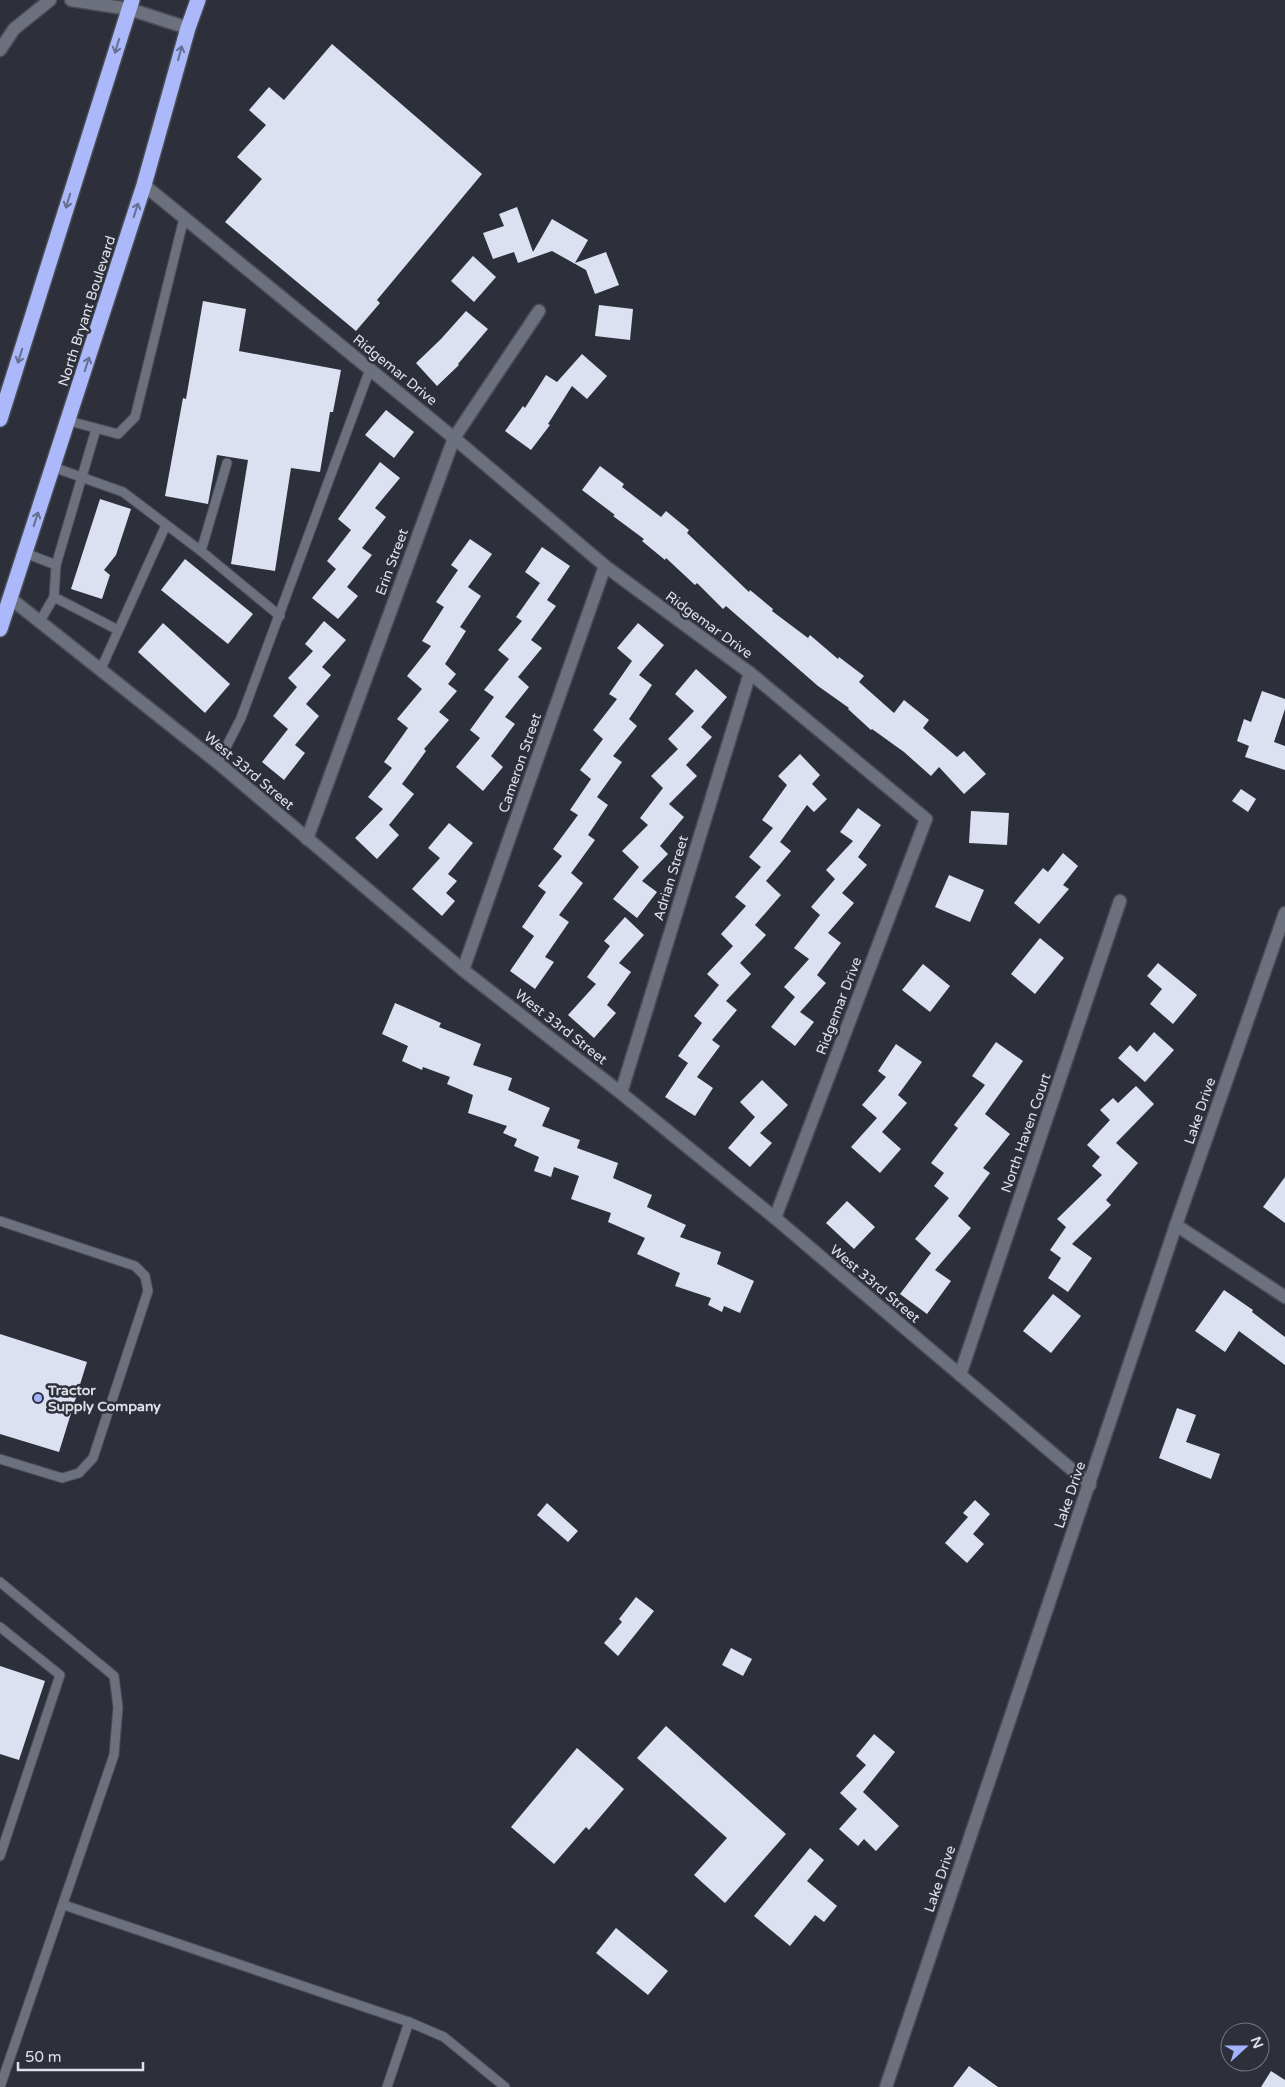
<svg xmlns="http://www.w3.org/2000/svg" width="1285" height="2087" font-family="'Varela Round',sans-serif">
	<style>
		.building { fill: #dce1f2 }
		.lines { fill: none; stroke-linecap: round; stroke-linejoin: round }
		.lane-casing { stroke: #4a4c56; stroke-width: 11 }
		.street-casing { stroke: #4a4c56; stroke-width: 15 }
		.highway-casing { stroke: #4a4c56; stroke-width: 18 }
		.lane { stroke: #6d707d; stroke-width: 9 }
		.street { stroke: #6d707d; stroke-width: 12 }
		.highway { stroke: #abb9fa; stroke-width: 15 }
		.oneway { stroke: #666e91 }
		.poi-dot { fill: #a3b2fd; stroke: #2d303b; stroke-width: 2 }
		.labels { text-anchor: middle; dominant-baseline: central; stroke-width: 5; stroke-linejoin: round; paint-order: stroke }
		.street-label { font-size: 14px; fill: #dfe1e9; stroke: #2d303b }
		.poi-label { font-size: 14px; font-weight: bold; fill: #dfe1e9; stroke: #2d303b; text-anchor: start }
	</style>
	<rect width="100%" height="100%" fill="#2d303b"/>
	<g class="building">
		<polygon points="332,44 482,174 377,300 380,303 356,331 225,222 262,179 237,157 266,125 249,110 269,87 284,100"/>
		<polygon points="517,207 533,252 552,219 588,240 575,263 606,252 619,285 595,294 586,270 552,251 518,263 514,252 493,259 483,233 504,226 499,214"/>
		<polygon points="473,256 496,277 474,302 451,281"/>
		<polygon points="203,301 246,309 239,351 341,370 333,412 330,412 320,472 291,468 275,571 231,564 248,460 217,455 208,504 165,496 183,398 186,399"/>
		<polygon points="599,305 633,309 630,340 595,336"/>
		<polygon points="466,311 488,329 458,364 459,365 437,386 416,363 441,339"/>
		<polygon points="582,354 607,376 587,399 572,386 548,424 550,425 531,450 505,431 523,406 525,408 546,375 557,382"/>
		<polygon points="386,410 414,432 394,458 365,435"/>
		<polygon points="380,462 400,478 375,508 386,517 362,548 372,555 347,587 358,596 338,619 312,598 336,569 327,561 351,530 338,519"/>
		<polygon points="600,466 624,484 622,487 661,517 666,511 689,530 687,533 749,592 750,590 773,609 772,611 808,638 810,635 838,659 839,657 864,676 859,682 894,713 904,700 929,720 923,728 957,757 964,751 986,774 964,794 939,767 931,776 904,752 872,729 871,730 848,709 849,708 818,686 726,606 723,609 697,583 695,585 666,558 665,560 642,541 644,539 613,516 615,515 582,490"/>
		<polygon points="100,499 131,509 116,555 104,570 110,575 102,599 71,589"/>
		<polygon points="470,539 492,554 468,587 481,596 460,627 466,631 445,664 456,674 448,684 457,691 439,712 449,720 424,749 426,751 402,784 414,794 389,825 399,835 377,859 355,838 383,809 368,797 392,768 384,762 408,728 397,719 422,689 407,676 431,646 422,641 444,607 436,602 458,570 451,565"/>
		<polygon points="542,547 570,566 547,600 556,606 531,640 542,648 518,677 529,687 505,717 515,724 491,756 503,767 483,791 456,767 480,738 470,730 494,697 484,690 509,659 498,650 522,621 516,617 540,583 525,572"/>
		<polygon points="185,559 253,614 228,644 161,590"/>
		<polygon points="324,621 346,640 322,667 331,675 306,704 319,716 295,745 305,753 284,780 262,762 288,729 273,716 297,687 288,678 313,651 305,644"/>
		<polygon points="163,623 230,684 205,713 138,652"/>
		<polygon points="638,623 664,645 639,675 652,685 629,719 637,726 613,756 622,762 597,797 608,805 588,835 595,840 571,873 583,883 559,915 569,922 545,957 554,962 535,989 510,971 534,936 522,927 546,892 538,886 562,856 553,849 578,815 570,810 591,779 580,770 603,739 593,730 617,699 609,694 632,661 617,648"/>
		<polygon points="696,669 727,697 701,727 712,737 686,765 697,776 669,804 684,817 660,846 668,854 642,881 657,892 637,918 613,899 639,867 622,851 648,825 640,818 663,788 651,776 678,749 668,739 694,711 675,694"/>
		<polygon points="1262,691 1285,699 1285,709 1274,742 1285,746 1285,770 1245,757 1249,746 1237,741 1244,719 1251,722"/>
		<polygon points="800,754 820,775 812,784 827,799 814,812 807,805 780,842 791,851 766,881 781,895 755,925 766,935 740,963 751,974 726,1001 737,1010 712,1040 720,1046 697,1077 713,1088 695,1116 665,1097 688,1063 678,1056 702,1023 694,1016 719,985 707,974 733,946 721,934 746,906 735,897 761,867 749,857 773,828 762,820 787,785 778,776"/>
		<polygon points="1241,789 1256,799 1248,812 1232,801"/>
		<polygon points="858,808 881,825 858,857 867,865 842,893 854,903 828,933 841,943 817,975 826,983 800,1012 814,1022 795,1046 771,1027 795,997 784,987 809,959 794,948 820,915 811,907 835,879 826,870 853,841 840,832"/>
		<polygon points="971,811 1009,813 1007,845 969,843"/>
		<polygon points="449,823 473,843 448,874 457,881 446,893 455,901 442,916 412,889 440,858 428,848"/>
		<polygon points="1063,853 1078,866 1063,885 1069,889 1039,924 1014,903 1043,868 1048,872"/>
		<polygon points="949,875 984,890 970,922 935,907"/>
		<polygon points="625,917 644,935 619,963 631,972 607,1005 616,1013 594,1038 568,1015 596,984 587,977 610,946 604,941"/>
		<polygon points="1040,938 1064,958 1035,994 1011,974"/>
		<polygon points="1158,963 1197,995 1173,1024 1150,1004 1162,989 1147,976"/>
		<polygon points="923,964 950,986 930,1012 902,990"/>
		<polygon points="395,1003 441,1023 439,1027 481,1044 473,1065 512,1078 508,1090 550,1108 542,1126 580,1140 577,1148 618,1163 613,1178 652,1195 647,1207 686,1225 680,1237 721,1252 717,1264 754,1281 740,1313 724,1306 722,1312 708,1305 711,1298 675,1286 680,1273 637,1254 645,1238 608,1222 611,1213 571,1199 579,1176 554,1167 551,1177 534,1171 539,1157 514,1146 517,1139 503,1133 507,1126 468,1113 473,1095 447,1084 450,1077 423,1067 422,1070 402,1061 408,1046 382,1034"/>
		<polygon points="1154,1032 1174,1050 1145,1082 1118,1058 1130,1045 1137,1052"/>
		<polygon points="996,1042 1023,1061 985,1114 1010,1134 983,1168 990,1173 958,1216 971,1228 935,1270 951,1281 927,1314 900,1294 931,1253 915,1239 949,1198 934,1186 944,1173 931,1163 958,1128 954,1125 985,1085 972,1076"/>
		<polygon points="896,1044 922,1062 898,1095 907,1103 882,1132 901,1149 880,1173 851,1147 877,1118 862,1105 886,1077 878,1071"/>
		<polygon points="762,1080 788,1105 760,1133 772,1143 750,1167 728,1148 755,1117 740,1102"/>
		<polygon points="1136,1086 1154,1104 1116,1143 1138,1163 1106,1200 1111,1205 1072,1244 1092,1258 1068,1292 1048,1278 1061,1258 1050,1250 1066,1227 1057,1219 1102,1175 1092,1166 1100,1157 1087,1145 1110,1120 1100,1110 1113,1098 1118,1103"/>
		<polygon points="1285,1177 1285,1223 1263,1207"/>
		<polygon points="847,1201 875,1227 854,1249 826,1223"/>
		<polygon points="1224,1290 1253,1310 1252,1312 1285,1337 1285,1365 1239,1331 1225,1352 1195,1331"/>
		<polygon points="1053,1294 1081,1316 1051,1353 1023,1331"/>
		<polygon points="0,1334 87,1362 59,1452 0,1434"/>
		<polygon points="1177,1408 1196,1415 1186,1442 1220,1454 1211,1479 1159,1458"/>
		<polygon points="975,1500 990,1514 973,1534 984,1544 967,1563 945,1543 968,1517 963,1513"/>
		<polygon points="547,1503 578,1531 568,1542 537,1515"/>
		<polygon points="636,1597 654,1611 618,1656 604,1643 622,1622 619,1619"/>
		<polygon points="731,1648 752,1659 743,1676 722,1665"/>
		<polygon points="0,1666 45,1681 19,1760 0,1754"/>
		<polygon points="666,1726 786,1834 725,1903 694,1875 727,1838 637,1758"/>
		<polygon points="874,1734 895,1752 863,1792 899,1826 876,1851 864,1839 858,1846 839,1829 857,1809 840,1793 866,1765 856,1756"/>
		<polygon points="577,1748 624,1789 589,1830 586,1827 554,1864 511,1827"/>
		<polygon points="810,1848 824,1860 807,1881 837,1906 824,1922 815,1915 790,1946 754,1916"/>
		<polygon points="616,1928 668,1971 648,1995 596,1953"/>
		<polygon points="969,2066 998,2087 953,2087"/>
		<polygon points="1271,2071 1285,2080 1285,2087 1261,2087"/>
	</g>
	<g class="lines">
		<g class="lane-casing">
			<g id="lane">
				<polyline points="69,421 118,434 135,417 184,218"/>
				<polyline points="53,467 123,492 201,551 280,616"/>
				<polyline points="201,551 227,463"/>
				<polyline points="25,553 56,565"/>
				<polyline points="54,597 118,630"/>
				<polyline points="40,621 54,597 56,565 96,429"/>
				<polyline points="100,671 166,525"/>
				<polyline points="218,763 241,718 370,369"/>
				<polyline points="0,1221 135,1266 145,1276 148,1291 93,1458 79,1473 62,1478 0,1459"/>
				<polyline points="0,1582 114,1676 118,1707 114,1755 0,2087"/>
				<polyline points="0,1627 60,1675 0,1856"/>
				<polyline points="64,1905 409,2022 444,2037 505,2087"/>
				<polyline points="387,2087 409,2022"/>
			</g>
		</g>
		<g class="street-casing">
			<g id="street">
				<polyline points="71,0 129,9 188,28"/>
				<polyline points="0,50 14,29 50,0"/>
				<polyline points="144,185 454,438 605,566 750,673 926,819 775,1218"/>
				<polyline points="10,598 218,763 463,970 621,1093 775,1218 1090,1485"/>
				<polyline points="307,839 454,438 539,311"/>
				<polyline points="463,970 605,566"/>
				<polyline points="621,1093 750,673"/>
				<polyline points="1176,1225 1285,1297"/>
				<polyline points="960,1375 1120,901"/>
				<polyline points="886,2087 1176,1225 1285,913"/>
			</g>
		</g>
		<g class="highway-casing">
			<g id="highway">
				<polyline points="0,419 132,0"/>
				<polyline points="0,629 144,185 188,28 198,0"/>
			</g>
		</g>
		<use href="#lane" class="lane"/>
		<use href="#street" class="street"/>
		<use href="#highway" class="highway"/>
	</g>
	<defs><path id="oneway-shaft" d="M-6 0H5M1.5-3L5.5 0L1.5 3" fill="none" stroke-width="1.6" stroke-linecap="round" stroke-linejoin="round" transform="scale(1.25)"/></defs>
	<g class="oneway">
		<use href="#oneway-shaft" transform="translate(117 46) rotate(107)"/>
		<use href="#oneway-shaft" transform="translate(180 53) rotate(-75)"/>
		<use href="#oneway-shaft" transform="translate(68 201) rotate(107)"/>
		<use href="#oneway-shaft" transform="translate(136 210) rotate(-72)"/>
		<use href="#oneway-shaft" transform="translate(20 356) rotate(107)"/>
		<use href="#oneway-shaft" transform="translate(87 364) rotate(-72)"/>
		<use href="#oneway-shaft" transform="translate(36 519) rotate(-72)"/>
	</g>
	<circle class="poi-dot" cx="38" cy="1398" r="5"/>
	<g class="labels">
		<g class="street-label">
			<text transform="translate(87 311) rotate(-72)">North Bryant Boulevard</text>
			<text transform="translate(395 370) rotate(39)">Ridgemar Drive</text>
			<text transform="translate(392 562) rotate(-70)">Erin Street</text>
			<text transform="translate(709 625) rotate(36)">Ridgemar Drive</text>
			<text transform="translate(520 763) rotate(-71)">Cameron Street</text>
			<text transform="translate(249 771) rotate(40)">West 33rd Street</text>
			<text transform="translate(671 878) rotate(-73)">Adrian Street</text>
			<text transform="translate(839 1006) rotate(-69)">Ridgemar Drive</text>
			<text transform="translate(561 1027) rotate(38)">West 33rd Street</text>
			<text transform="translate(1200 1111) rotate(-71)">Lake Drive</text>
			<text transform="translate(1026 1133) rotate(-71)">North Haven Court</text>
			<text transform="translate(875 1284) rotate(40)">West 33rd Street</text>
			<text transform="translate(1070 1495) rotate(-71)">Lake Drive</text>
			<text transform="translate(940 1879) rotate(-71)">Lake Drive</text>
		</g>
		<g class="poi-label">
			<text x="48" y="1390">Tractor<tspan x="48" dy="16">Supply Company</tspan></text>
		</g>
	</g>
	<g transform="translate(1245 2047) rotate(69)"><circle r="24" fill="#2d303b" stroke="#747781"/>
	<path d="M0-4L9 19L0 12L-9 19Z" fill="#a3b2fd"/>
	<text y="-8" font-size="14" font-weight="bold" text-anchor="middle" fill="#dfe1e9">N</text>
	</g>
	<path d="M18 2062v8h125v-8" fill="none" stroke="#dfe1e9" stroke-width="2.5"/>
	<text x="25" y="2062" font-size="15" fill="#dfe1e9" stroke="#2d303b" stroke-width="4" paint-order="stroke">50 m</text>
</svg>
